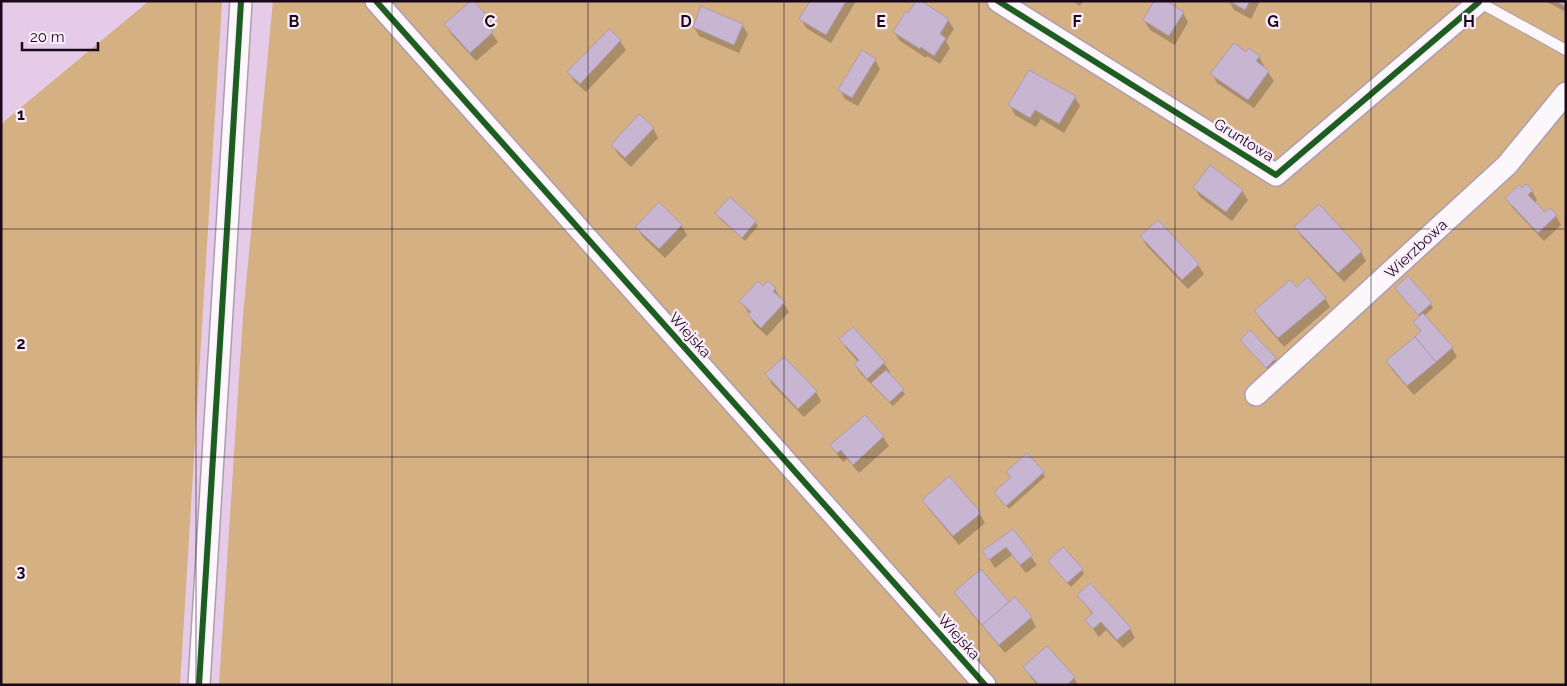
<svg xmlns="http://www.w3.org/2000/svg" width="1567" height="686" font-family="Raleway,sans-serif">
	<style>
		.green { fill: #d4b083 }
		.shadow { fill: #0003 }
		.building { fill: #c8b5d2; stroke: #ac9cb3 }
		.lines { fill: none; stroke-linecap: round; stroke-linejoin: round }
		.lane-casing { stroke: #af9bb0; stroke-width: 12 }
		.street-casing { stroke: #af9bb0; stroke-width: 24 }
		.lane { stroke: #fbf7fb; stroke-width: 10 }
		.street { stroke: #fbf7fb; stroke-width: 21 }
		.cycleway-casing { stroke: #fcedfd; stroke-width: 9 }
		.cycleway { stroke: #1b5e20; stroke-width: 6 }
		.grid { fill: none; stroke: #1a091b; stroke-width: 1; stroke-opacity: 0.55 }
		.labels { text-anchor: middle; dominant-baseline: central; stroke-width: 4.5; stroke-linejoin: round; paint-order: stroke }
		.street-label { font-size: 15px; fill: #1a091b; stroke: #fcedfd }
		.grid-label { font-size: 16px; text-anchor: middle; font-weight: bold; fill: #1a091b; stroke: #fcedfd; stroke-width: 4.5; stroke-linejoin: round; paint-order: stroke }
	</style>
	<rect width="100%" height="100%" fill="#e5cbe7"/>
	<g class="green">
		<polygon points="149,1 222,1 180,685 1,685 1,124"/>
		<polygon points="273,1 1566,1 1566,685 219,685 243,316"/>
	</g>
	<g class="shadow">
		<polygon points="811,1 856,1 831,43 806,28 801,19"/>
		<polygon points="1072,1 1083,1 1080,6"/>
		<polygon points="1229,1 1260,1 1251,19 1234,10"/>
		<polygon points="1546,1 1566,1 1566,12 1547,2"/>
		<polygon points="1183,13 1188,22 1175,45 1150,30 1144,20"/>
		<polygon points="485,15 490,25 488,27 498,42 476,61 451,34 446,24"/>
		<polygon points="948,20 954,29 946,41 950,48 940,64 927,56 926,58 900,41 894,32"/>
		<polygon points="742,25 748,34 739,53 699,36 694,27"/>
		<polygon points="609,30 620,41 626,50 586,92 574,81 569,72"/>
		<polygon points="1246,54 1259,57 1264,66 1263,68 1268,72 1274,81 1254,108 1217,83 1212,74"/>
		<polygon points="875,60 880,69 858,106 845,99 840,90"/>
		<polygon points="1075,97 1080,106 1064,133 1041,119 1036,127 1015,115 1010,105"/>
		<polygon points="653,128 658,138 631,167 618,154 612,145"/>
		<polygon points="1195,188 1242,191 1248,200 1232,221 1200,197"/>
		<polygon points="1522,190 1532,191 1537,200 1534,203 1545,214 1556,216 1561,225 1544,241 1512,207 1507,198"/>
		<polygon points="730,199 755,222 758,226 745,241 719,218 717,213"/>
		<polygon points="1158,221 1198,265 1204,274 1188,289 1147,246 1141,236"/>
		<polygon points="681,225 687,235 665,258 642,236 637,227"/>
		<polygon points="1296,227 1361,252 1366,261 1344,282 1301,236"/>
		<polygon points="763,288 775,289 789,312 767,336 755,325 749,315 750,314 740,301"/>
		<polygon points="1296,289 1325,298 1330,307 1284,347 1261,320 1255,311"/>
		<polygon points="1399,292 1431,304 1433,308 1424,316 1452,348 1457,357 1414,395 1393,371 1388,362 1421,333 1415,322 1420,317"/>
		<polygon points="853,328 884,363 890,372 888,374 905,394 893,406 861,374 855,365 858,362 846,348 841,339"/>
		<polygon points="1250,332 1278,363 1269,371 1241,340"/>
		<polygon points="767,375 816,392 821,401 804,417 772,384"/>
		<polygon points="865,416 883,437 889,446 859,473 847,459 843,462 831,446"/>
		<polygon points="1008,472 1043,473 1045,477 1009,509 996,493 1012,478"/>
		<polygon points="923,500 980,514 985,523 959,545 929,509"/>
		<polygon points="1012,531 1037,565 1026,573 1012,555 995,568 984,551"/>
		<polygon points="1049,561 1082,570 1084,574 1071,587"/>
		<polygon points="981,571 1009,604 1031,618 1036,627 1005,653 961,601 956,592"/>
		<polygon points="1079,596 1130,629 1135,638 1123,648 1106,630 1099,637 1087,621 1093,615"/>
		<polygon points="1047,647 1074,678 1078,685 1037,685 1030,676 1024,667"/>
	</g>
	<g class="building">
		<polygon points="471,1 474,1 486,15 482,18 493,32 470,53 444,24"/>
		<polygon points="810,1 846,1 826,35 799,19"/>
		<polygon points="916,1 921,1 949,19 940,34 946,38 934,56 921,47 920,49 893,32 906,11 908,13"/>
		<polygon points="1154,1 1166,1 1184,12 1169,36 1143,20"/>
		<polygon points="1229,1 1250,1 1245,10"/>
		<polygon points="1556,1 1566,1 1566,7"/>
		<polygon points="701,6 743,24 734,45 693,27"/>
		<polygon points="609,29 621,40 580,84 567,72"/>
		<polygon points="1234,43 1246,52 1249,48 1260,56 1256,61 1269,71 1248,100 1210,74"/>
		<polygon points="862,50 876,59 852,98 838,90"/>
		<polygon points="1029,70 1076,96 1059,124 1035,110 1030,118 1008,105"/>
		<polygon points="639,114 654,128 625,158 611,145"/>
		<polygon points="1210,165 1243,190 1226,212 1193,188"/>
		<polygon points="1526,184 1533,190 1528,195 1545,212 1550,208 1557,215 1538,233 1505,198 1519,185 1522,188"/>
		<polygon points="730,197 756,221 742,238 715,213"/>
		<polygon points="659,202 682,225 659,249 635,227"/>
		<polygon points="1319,204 1362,251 1338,273 1294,227"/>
		<polygon points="1158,220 1199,264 1182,280 1140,236"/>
		<polygon points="1408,276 1432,303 1418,315 1395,288"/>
		<polygon points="1308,277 1326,298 1278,338 1254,311 1290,280 1296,287"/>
		<polygon points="758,281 763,286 768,281 776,288 773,291 785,302 761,328 748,315 751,312 739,301"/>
		<polygon points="1423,313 1453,347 1436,362 1415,337 1421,331 1413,322"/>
		<polygon points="853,327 885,362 867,379 854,364 859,360 839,339"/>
		<polygon points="1250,330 1276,358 1266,368 1240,340"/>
		<polygon points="1415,337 1436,362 1407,386 1386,361"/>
		<polygon points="784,357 817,391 798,409 765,374"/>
		<polygon points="886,370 904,389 890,402 871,383"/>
		<polygon points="865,415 884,436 853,465 841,450 837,453 830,445"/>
		<polygon points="1027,453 1044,472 1006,506 994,492 1011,477 1006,472"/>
		<polygon points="949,476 981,513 953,536 922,500"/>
		<polygon points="1013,529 1033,555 1020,565 1006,547 989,560 982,551"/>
		<polygon points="1063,547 1083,569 1067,583 1048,561"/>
		<polygon points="981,569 1009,602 982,625 954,592"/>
		<polygon points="1090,583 1131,628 1117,640 1101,622 1093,629 1085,620 1093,613 1077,595"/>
		<polygon points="1015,597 1032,617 999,645 982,625"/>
		<polygon points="1047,646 1075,677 1067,685 1039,685 1023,667"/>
	</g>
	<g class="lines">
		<g class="lane-casing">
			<polyline id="lane" points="1479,2 1566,50"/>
		</g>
		<g class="street-casing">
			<g id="street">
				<polyline points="376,1 985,685"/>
				<polyline points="998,1 1276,175 1479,2"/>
				<polyline points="1256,395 1507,165 1566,93"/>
				<polyline points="199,685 241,1"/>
			</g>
		</g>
		<use href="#lane" class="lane"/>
		<use href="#street" class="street"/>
		<g class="cycleway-casing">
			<g id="cycleway">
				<polyline points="376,1 985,685"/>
				<polyline points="998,1 1276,175 1479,2"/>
				<polyline points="199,685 241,1"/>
			</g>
		</g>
		<use href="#cycleway" class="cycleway"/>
	</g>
	<path class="grid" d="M196,1v684M392,1v684M588,1v684M784,1v684M979,1v684M1175,1v684M1371,1v684M1,229h1565M1,457h1565"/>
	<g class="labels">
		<g class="street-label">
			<text transform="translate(1244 140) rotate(32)">Gruntowa</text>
			<text transform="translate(1416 249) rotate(-43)">Wierzbowa</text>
			<text transform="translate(690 335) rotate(48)">Wiejska</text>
			<text transform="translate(959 637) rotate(48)">Wiejska</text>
		</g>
	</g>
	<g class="grid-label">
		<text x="294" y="27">B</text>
		<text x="490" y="27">C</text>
		<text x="686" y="27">D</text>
		<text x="881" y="27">E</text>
		<text x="1077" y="27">F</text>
		<text x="1273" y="27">G</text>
		<text x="1469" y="27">H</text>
		<text x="21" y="120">1</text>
		<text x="21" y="349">2</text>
		<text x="21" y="577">3</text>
	</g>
	<rect width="1567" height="686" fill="none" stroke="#1a091b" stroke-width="5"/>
	<path d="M22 42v8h76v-8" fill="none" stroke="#1a091b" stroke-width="2.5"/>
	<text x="30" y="42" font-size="15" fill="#1a091b" stroke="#fcedfd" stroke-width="4" paint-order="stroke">20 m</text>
</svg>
